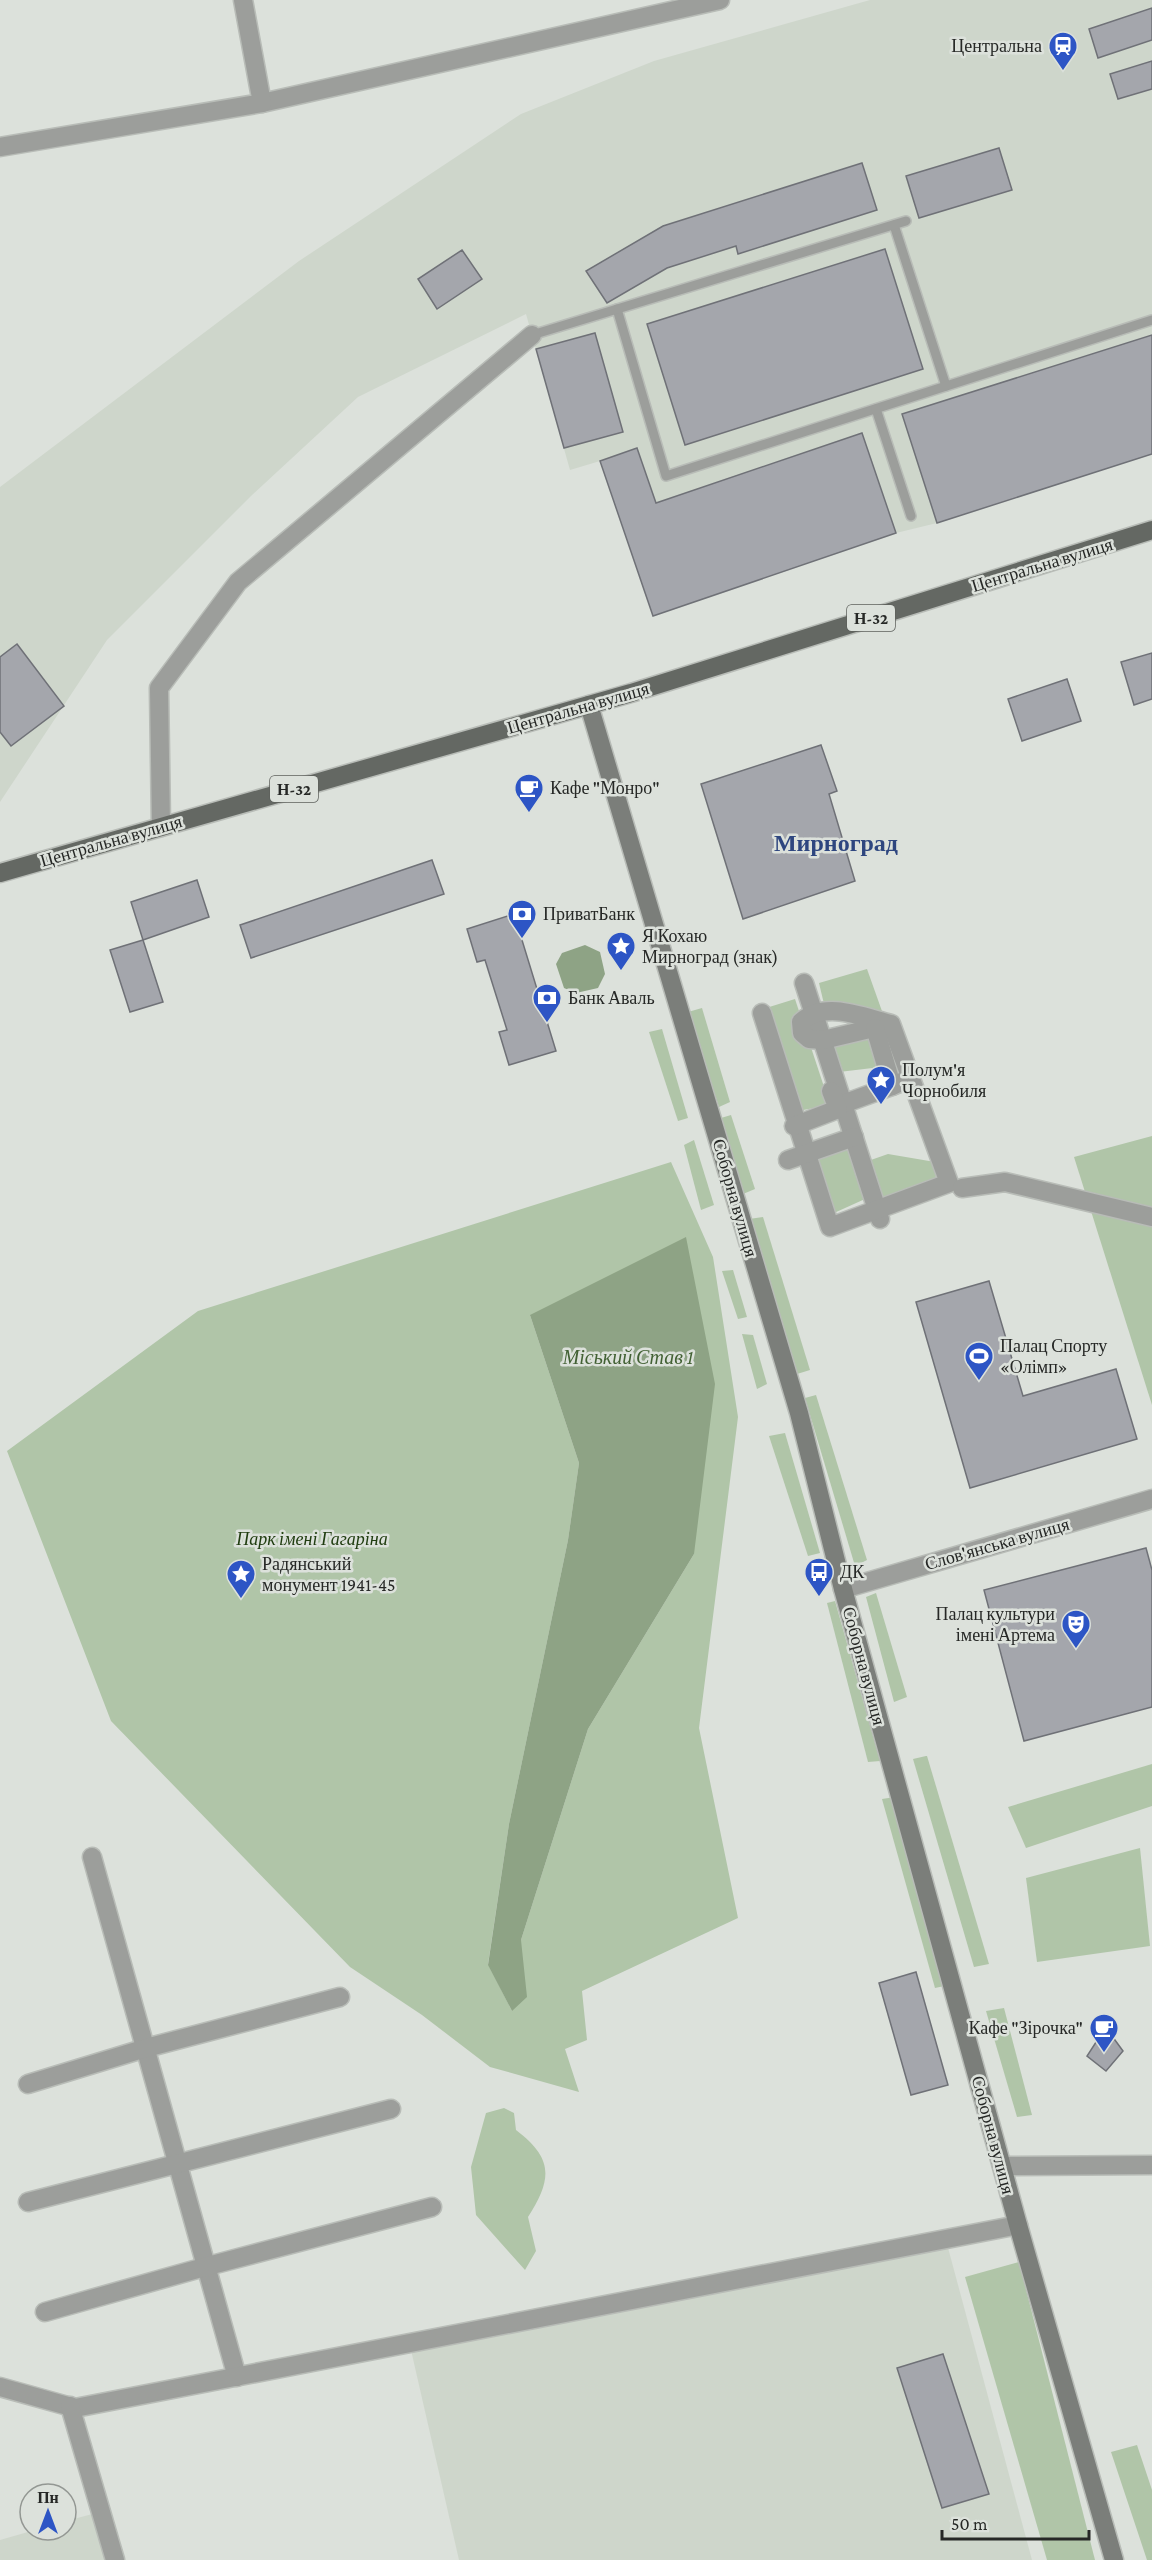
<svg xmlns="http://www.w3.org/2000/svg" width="1152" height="2560" font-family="'Crimson Pro',serif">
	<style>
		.built { fill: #ced6cb }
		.green { fill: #b0c5a8; fill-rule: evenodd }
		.water { fill: #8ea385 }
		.building { fill: #a4a6ac; stroke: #6f7177; stroke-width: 1.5 }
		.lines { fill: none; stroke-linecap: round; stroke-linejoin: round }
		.lane-casing { stroke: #b8bcb7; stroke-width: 12 }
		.street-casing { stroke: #b8bcb7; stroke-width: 21 }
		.secondary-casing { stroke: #b8bcb7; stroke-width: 21 }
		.primary-casing { stroke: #b8bcb7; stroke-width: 21 }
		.lane { stroke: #9c9e9b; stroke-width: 9 }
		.street { stroke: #9c9e9b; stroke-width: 18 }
		.secondary { stroke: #7b7e7a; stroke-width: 18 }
		.primary { stroke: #646863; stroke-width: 18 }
		.labels { text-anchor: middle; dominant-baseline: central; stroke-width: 5; stroke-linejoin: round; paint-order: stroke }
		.shield { fill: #dce1db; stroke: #5d605c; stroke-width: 1.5 }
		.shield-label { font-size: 16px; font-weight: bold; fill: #262826 }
		.poi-label { font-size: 18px; fill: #262826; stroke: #dce1db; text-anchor: start }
		.street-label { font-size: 18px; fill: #262826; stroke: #dce1db }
		.park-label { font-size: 18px; font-style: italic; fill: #203d10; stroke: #dce1db }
		.water-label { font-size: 20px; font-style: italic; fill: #426134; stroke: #dce1db }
		.district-label { font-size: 24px; font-weight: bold; fill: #2e467f; stroke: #dce1db }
	</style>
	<rect width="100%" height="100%" fill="#dce1db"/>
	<g class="built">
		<polygon points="870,0 1152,0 1152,454 937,523 896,533 653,616 600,461 570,470 526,314 358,397 251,496 107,640 0,802 0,487 299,261 521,114 654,61"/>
		<polygon points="947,2244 1032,2560 459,2560 411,2350"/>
		<polygon points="100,2512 112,2560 0,2560 0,2540 35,2530 66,2530 66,2521"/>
	</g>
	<g class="green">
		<polygon points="867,969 883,1014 824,1004 819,983"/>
		<polygon points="795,999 830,1105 798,1111 766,1008"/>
		<polygon points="702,1008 730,1102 719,1107 688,1012"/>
		<polygon points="662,1029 688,1118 678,1121 649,1032"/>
		<polygon points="873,1036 881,1067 839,1072 832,1047"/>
		<polygon points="731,1115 755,1189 743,1194 721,1118"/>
		<polygon points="1152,1136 1152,1405 1074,1157"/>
		<polygon points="694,1140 714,1205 701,1210 684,1145"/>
		<polygon points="848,1147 865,1199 834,1213 815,1161"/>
		<polygon points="888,1154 935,1162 936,1180 877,1200 868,1161"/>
		<path d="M671,1162l42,95 25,160 -39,311 39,190 -156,73 5,49 -22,9 14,43 -89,-25 -68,-52 -72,-48 -239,-246 -104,-270 191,-140zM530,1315l164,239 -106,175 -67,211 -9,71 -24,-47 21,-140 59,-284 11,-77z"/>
		<polygon points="763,1217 810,1370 797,1374 749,1219"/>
		<polygon points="733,1270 747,1317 738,1319 722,1271"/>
		<polygon points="742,1334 753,1335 767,1384 757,1389"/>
		<polygon points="816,1395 867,1560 855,1566 805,1398"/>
		<polygon points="785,1433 820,1553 808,1556 769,1436"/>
		<polygon points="876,1593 907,1697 894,1702 866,1597"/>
		<polygon points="835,1601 880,1761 868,1762 827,1603"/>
		<polygon points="926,1756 927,1756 989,1964 974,1967 913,1759"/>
		<polygon points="1152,1764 1152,1806 1026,1848 1008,1807"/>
		<polygon points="895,1797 949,1985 935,1988 882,1799"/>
		<polygon points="1140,1848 1150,1946 1037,1962 1026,1878"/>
		<polygon points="1004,2008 1032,2115 1017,2117 986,2011"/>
		<path d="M504,2108l10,5 2,17c38,29 36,49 12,87l8,34 -11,19 -49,-55 -5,-48 15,-54z"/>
		<polygon points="1019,2262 1095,2560 1047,2560 965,2277"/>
		<polygon points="1137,2445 1152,2490 1152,2560 1147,2560 1111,2452"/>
	</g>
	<g class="water">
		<polygon points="585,945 600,952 605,974 598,988 576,993 564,988 556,964 562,953"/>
		<polygon points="686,1237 715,1384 694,1554 588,1729 521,1940 527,1997 512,2011 488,1965 509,1824 568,1540 579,1463 530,1315"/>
	</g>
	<g class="building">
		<polygon points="1152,8 1152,40 1098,58 1089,29"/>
		<polygon points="1152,61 1152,89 1118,99 1110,74"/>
		<polygon points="999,148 1012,190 919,218 906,176"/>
		<polygon points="862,163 877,210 738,254 736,246 667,268 607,303 586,271 663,226"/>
		<polygon points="885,249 923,369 685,445 647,324"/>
		<polygon points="462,250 482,279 437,309 418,279"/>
		<polygon points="595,333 623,432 564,448 536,349"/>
		<polygon points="1152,335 1152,454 937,523 902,414"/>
		<polygon points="862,433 896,533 653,616 600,461 637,448 656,503"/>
		<polygon points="17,644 64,706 11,746 0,732 0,657"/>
		<polygon points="1152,653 1152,699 1134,705 1121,662"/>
		<polygon points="1067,679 1081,721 1022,741 1008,699"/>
		<polygon points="821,745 837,791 829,794 855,881 743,919 701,784"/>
		<polygon points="432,860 444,894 251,958 240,925"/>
		<polygon points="197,880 209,917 143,940 131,902"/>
		<polygon points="514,914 556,1051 509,1065 499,1032 507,1030 485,960 477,962 467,929"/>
		<polygon points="143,940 163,1002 130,1012 110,950"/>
		<polygon points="989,1281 1023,1396 1116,1369 1137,1439 970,1488 916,1302"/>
		<polygon points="1146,1548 1152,1570 1152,1707 1024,1741 984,1590"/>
		<polygon points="916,1972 948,2085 911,2095 879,1983"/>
		<polygon points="1102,2033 1112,2036 1123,2051 1106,2071 1087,2056"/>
		<polygon points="943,2354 989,2494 942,2508 897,2368"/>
	</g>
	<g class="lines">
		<g class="lane-casing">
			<g id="lane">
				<polyline points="894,225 946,386"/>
				<polyline points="617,309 666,476 1152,320"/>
				<polyline points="532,335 906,221"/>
				<polyline points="876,409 911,516"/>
			</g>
		</g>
		<g class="street-casing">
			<g id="street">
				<polyline points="262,103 720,0"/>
				<polyline points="0,147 262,103 243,0"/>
				<polyline points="161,827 159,688 238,582 532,335"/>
				<polyline points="804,983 880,1219"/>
				<path d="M762,1013l68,214 119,-44 -58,-159c-28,-7 -66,-24 -90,-2l1,11 7,6 14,1 68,-16"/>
				<polyline points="875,1028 892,1086 911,1078"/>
				<polyline points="843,1104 892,1086"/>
				<polyline points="794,1126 838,1109 831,1091"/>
				<polyline points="788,1160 854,1137"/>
				<polyline points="962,1188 1005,1182 1152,1217"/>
				<polyline points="843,1589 1152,1499"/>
				<polyline points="92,1857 237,2377"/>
				<polyline points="28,2084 146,2048 340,1997"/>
				<polyline points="1002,2166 1152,2165"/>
				<polyline points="28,2202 391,2109"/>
				<polyline points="45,2312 208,2266 432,2207"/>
				<polyline points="0,2387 75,2408 1018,2225"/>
				<polyline points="70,2406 115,2560"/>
			</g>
		</g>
		<g class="secondary-casing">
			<polyline id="secondary" points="589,705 799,1413 843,1589 1018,2225 1114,2560"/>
		</g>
		<g class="primary-casing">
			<polyline id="primary" points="0,873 631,693 1152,530"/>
		</g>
		<use href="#lane" class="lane"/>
		<use href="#street" class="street"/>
		<use href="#secondary" class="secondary"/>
		<use href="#primary" class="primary"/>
	</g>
	<defs>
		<g id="station-pin" transform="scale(1.5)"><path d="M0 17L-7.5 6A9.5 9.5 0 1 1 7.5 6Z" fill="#2d55c5" stroke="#dce1db"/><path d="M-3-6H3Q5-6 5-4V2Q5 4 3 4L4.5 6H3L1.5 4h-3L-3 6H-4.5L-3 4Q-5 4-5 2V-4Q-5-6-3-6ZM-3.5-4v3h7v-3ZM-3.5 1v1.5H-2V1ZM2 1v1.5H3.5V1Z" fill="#fff"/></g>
		<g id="cafe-pin" transform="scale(1.5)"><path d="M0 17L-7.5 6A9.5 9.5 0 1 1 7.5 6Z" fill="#2d55c5" stroke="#dce1db"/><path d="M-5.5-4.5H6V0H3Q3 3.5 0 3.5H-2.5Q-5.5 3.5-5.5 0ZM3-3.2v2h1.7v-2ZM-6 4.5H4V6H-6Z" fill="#fff"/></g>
		<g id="bank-pin" transform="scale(1.5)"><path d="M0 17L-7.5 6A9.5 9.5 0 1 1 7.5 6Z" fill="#2d55c5" stroke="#dce1db"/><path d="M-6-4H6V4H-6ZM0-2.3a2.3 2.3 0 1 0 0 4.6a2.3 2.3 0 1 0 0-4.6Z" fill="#fff"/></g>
		<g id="sight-pin" transform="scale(1.5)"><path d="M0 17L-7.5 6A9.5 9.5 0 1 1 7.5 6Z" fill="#2d55c5" stroke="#dce1db"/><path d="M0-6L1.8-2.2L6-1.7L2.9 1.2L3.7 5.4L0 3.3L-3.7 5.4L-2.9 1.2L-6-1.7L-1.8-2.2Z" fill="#fff"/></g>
		<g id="stadium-pin" transform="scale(1.5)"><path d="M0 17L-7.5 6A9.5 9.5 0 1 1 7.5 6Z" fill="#2d55c5" stroke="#dce1db"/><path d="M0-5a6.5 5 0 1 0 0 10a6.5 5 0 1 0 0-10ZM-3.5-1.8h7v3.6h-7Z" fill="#fff"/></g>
		<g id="bus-pin" transform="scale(1.5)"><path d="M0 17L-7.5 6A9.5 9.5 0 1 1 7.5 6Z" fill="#2d55c5" stroke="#dce1db"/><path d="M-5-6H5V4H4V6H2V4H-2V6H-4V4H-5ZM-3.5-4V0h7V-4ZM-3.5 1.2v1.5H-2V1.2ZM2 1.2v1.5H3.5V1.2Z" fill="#fff"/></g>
		<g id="theatre-pin" transform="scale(1.5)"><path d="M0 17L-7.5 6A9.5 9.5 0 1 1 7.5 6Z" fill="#2d55c5" stroke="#dce1db"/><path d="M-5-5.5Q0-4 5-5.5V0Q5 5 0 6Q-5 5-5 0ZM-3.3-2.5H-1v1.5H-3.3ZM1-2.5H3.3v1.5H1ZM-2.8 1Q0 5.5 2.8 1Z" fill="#fff"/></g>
	</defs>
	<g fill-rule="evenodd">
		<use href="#station-pin" x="1063" y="46"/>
		<use href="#cafe-pin" x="529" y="788"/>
		<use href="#bank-pin" x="522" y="914"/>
		<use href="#sight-pin" x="621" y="946"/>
		<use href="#bank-pin" x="547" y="998"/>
		<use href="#sight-pin" x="881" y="1080"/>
		<use href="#stadium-pin" x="979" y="1356"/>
		<use href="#bus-pin" x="819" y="1572"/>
		<use href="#sight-pin" x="241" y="1574"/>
		<use href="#theatre-pin" x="1076" y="1624"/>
		<use href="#cafe-pin" x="1104" y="2028"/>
	</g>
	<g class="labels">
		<g class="shield">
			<rect x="847" y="605" width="48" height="26" rx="4.5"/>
			<rect x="270" y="776" width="48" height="26" rx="4.5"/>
		</g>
		<g class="shield-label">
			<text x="871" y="618">Н-32</text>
			<text x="294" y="789">Н-32</text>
		</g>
		<g class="poi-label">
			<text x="1042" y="46" text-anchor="end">Центральна</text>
			<text x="550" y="788">Кафе "Монро"</text>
			<text x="543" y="914">ПриватБанк</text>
			<text x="642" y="936">Я Кохаю<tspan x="642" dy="21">Мирноград (знак)</tspan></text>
			<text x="568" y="998">Банк Аваль</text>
			<text x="902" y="1070">Полум'я<tspan x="902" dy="21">Чорнобиля</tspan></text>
			<text x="1000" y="1346">Палац Спорту<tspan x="1000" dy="21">«Олімп»</tspan></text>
			<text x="262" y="1564">Радянський<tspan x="262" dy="21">монумент 1941-45</tspan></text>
			<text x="840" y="1572">ДК</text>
			<text x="1055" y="1614" text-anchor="end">Палац культури<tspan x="1055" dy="21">імені Артема</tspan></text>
			<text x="1083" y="2028" text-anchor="end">Кафе "Зірочка"</text>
		</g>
		<g class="street-label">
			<text transform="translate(1042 565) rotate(-17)">Центральна вулиця</text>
			<text transform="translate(578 708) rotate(-16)">Центральна вулиця</text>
			<text transform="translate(111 841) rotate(-16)">Центральна вулиця</text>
			<text transform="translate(735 1198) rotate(74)">Соборна вулиця</text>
			<text transform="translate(997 1544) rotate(-16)">Слов'янська вулиця</text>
			<text transform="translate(864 1666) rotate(75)">Соборна вулиця</text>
			<text transform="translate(993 2135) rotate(75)">Соборна вулиця</text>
		</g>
		<g class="park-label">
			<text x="312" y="1539">Парк імені Гагаріна</text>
		</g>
		<g class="water-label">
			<text x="628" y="1357">Міський Став 1</text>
		</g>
		<g class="district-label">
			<text x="836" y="842">Мирноград</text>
		</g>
	</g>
	<g transform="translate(48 2512)"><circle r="28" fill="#dce1db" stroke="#939793" stroke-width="1.5"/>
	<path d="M0-4.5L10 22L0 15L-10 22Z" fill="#2d55c5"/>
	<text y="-9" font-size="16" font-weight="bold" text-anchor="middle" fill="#262826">Пн</text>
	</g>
	<path d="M942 2530v9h147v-9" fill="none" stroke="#262826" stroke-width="3"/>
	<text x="951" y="2530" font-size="18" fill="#262826" stroke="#dce1db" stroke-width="4.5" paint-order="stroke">50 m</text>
</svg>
